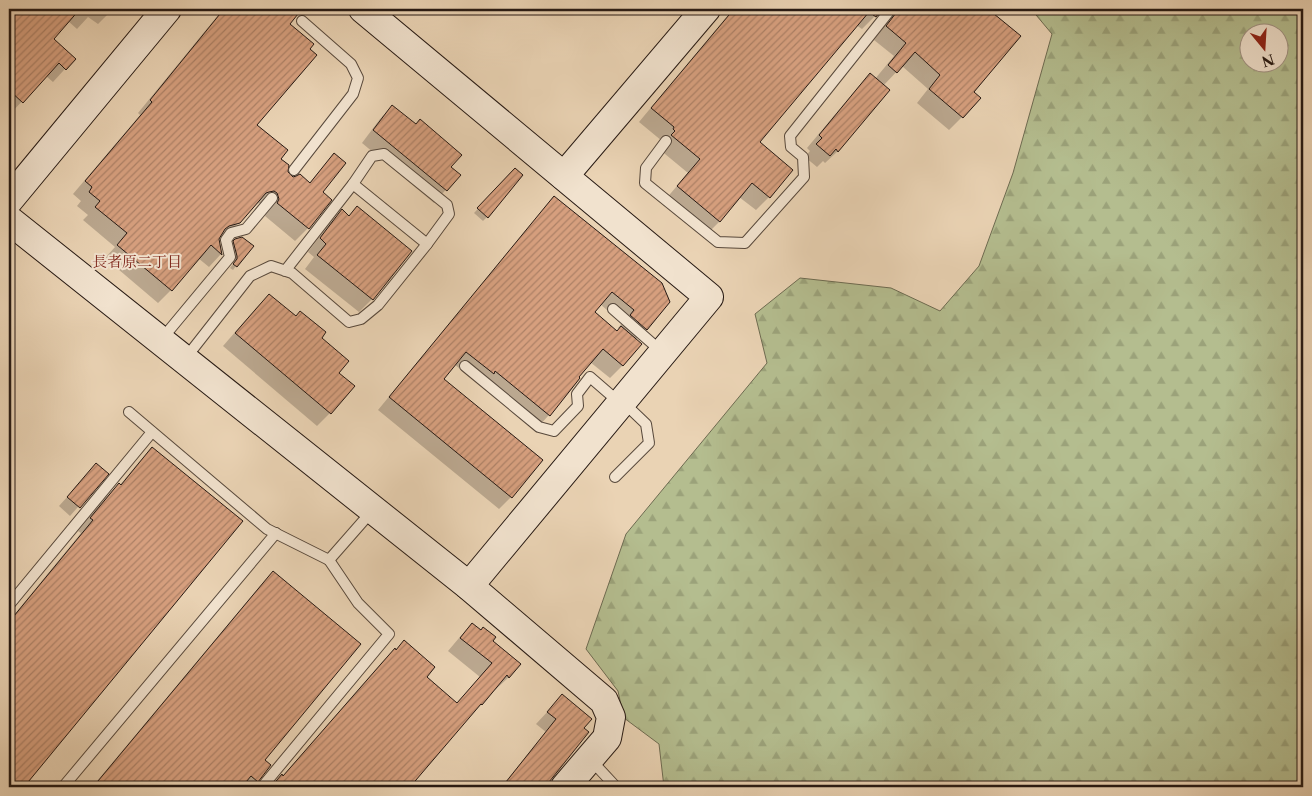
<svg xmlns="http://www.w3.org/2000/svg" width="1312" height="796" font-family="'Libre Caslon Text','Noto Serif JP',serif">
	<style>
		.forest { fill: url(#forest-firs); stroke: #6d6b51; fill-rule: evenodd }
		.shadow { fill: #0003; fill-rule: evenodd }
		.building { fill: url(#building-hatch); stroke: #261913 }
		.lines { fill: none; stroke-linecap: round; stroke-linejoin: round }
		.lane-casing { stroke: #57483b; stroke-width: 12 }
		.secondary-casing { stroke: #261913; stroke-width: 30 }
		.lane { stroke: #f1e2ce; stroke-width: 10 }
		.secondary { stroke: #f1e2ce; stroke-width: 28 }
		.labels { text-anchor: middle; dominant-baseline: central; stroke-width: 4; stroke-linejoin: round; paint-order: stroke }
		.neighbourhood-label { font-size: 15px; fill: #7a1f14; stroke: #f1e2ce }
	</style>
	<defs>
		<pattern id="forest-firs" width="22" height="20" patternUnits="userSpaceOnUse" patternTransform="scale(1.25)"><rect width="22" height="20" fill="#b4bd8f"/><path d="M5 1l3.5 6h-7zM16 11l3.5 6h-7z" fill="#9ba27a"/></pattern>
		<pattern id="building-hatch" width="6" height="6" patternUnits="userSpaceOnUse" patternTransform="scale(1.25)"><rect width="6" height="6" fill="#d69f7e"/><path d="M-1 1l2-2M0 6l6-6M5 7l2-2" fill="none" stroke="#ad8166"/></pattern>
	</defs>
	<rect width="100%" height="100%" fill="#ead3b4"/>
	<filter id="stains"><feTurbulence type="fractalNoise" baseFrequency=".004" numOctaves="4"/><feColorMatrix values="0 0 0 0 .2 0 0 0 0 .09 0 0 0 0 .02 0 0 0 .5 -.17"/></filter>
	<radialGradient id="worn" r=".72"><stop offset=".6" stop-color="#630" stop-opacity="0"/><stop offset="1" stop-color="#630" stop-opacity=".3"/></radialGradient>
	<path class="forest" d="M1031,9h272v778h-639l-5,-43 -39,-29 1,-10 -3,-14 -32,-42 40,-115 141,-171 -12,-49 45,-36 91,10 49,23 39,-45 34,-93 39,-139zM1250,32h30v30h-30z"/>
	<g class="shadow">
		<polygon points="9,9 113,9 98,24 88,17 77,29 68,21 52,39 74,59 53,82 46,76 10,114 9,113"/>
		<polygon points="223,9 301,9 288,24 255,126 279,159 286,173 292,178 309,184 322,168 334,155 308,228 295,241 265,216 267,212 264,206 259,203 255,205 226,236 219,238 218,241 221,254 209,267 198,258 171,290 158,303 105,258 115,247 83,220 88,215 77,206 81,201 73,194 140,115 138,113"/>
		<polygon points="733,9 986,9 1019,37 972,92 962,117 949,130 917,103 928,89 902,66 883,86 838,151 825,163 823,161 817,167 805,157 810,151 807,148 858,87 870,75 875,79 894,56 874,40 883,28 885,23 882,16 876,15 862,29 856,25 758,143 791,170 769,197 756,210 739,197 720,221 706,235 665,200 688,173 659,149 662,141 639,122"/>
		<polygon points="392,106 449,168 459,175 434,203 362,143 380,119"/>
		<polygon points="515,169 487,217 483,221 474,213"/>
		<path d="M554,198l107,86 -15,45 -11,11 -12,25 -13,13 -20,-16 -41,53 -12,13 -55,-45 -2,2 -26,-21 -12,15 69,118 -12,12 -121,-99 164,-199zM600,304l22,19 -4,5 2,1 -3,3 -24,-19z"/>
		<polygon points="357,207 372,299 359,312 305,269 314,257 308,252 329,224 342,211 348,217"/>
		<polygon points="242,238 236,266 233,270 230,268 233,264 233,260 231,245 236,240"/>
		<polygon points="269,295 320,338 338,373 330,413 317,426 223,346 256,308"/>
		<polygon points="152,449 241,521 23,787 9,787 9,621 81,533 78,531 106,497 119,484 120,485 139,462"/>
		<polygon points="96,465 107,474 70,516 59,506"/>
		<polygon points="273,572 263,760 257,781 250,787 92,787 260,586"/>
		<polygon points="472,624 491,641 509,677 495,690 494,689 469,716 412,784 416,787 270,787 282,776 283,776 381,663 395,650 456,704 480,677 448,651 459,638"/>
		<polygon points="562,696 582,728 577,745 543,787 501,787 546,732 536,724"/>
	</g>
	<g class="building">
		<polygon points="9,9 80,9 54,39 76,59 66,70 59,63 23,103 9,90"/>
		<polygon points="224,9 302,9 290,24 314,44 310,49 317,55 257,125 288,150 281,159 289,165 288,172 293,177 296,176 300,174 310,183 334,153 346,163 323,192 332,200 309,229 277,203 279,199 277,193 274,191 269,192 266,193 240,223 229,226 225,229 219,239 222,255 211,245 172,291 117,245 127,233 95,207 100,201 89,192 92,187 85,181 152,102 150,100"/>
		<polygon points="734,9 882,9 876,17 869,12 760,142 793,170 770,198 752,183 720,222 677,186 700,159 671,135 675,131 673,129 674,127 651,108"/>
		<polygon points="898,9 988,9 1021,36 974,92 981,98 963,118 929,89 940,75 915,52 897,73 888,65 906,43 886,26 896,13"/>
		<polygon points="870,73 890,90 838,152 836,149 830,156 816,144 822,138 819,135"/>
		<polygon points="392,105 416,124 420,119 462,155 451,167 461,175 447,191 373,130"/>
		<polygon points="515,168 523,175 488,218 477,208"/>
		<polygon points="554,196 662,283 670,302 647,330 630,315 634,310 612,292 595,312 617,331 621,326 642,344 623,366 603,349 579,377 580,378 550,416 495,371 494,374 466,352 444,379 543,460 512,498 389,397"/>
		<polygon points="357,206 412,251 373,300 317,255 326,244 320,238 342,209 349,216"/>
		<polygon points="242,237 254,246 237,267 233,264 237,259 237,256 233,241 235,239"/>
		<polygon points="269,294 296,316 300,311 326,332 322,338 349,361 339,373 355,386 331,414 235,333"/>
		<polygon points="152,447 243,521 24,787 9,787 9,622 93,520 90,518 119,483 121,485"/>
		<polygon points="96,463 109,474 80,508 67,497"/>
		<polygon points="273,571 361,644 265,760 271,765 258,782 251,776 242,787 93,787"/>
		<polygon points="472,623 481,630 483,627 496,637 493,641 521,664 509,678 507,675 482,705 481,704 410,787 271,787 282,774 283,776 395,648 396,650 404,640 435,667 427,677 457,703 492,663 460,638"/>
		<polygon points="562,694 592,719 584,728 589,732 545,787 502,787 556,719 547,712"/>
	</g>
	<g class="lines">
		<g class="lane-casing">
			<g id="lane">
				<polyline points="666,141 646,168 645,183 718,242 745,243 804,177 803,157 791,147 790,136 891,9"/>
				<polyline points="294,170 353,94 358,78 351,64 302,21"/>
				<polyline points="353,184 372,156 384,154 447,205 449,214 427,244"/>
				<polyline points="613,309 662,352"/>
				<polyline points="161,340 230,257 226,240 231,233 246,229 272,198"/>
				<polyline points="185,359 250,276 271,266 292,273 349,322 361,319 378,305 427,244 353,184 285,271"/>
				<polyline points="465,366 539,427 554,431 578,406 577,394 590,377 620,403"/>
				<polyline points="129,412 267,529 329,560 372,511"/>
				<polyline points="615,477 649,443 646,424 623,402"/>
				<polyline points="9,605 152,432"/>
				<polyline points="590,759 616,787"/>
				<polyline points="63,787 276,533"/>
				<polyline points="262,787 389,634 358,603 329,560"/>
			</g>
		</g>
		<g class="secondary-casing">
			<g id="secondary">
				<polyline points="363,9 709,297 469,586"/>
				<polyline points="564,176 706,9"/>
				<polyline points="9,200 167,9"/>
				<polyline points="9,220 469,586 604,701 611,717 607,738 565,787"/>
			</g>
		</g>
		<use href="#lane" class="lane"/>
		<use href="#secondary" class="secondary"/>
	</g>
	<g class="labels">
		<g class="neighbourhood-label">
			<text x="137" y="261">長者原二丁目</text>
		</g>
	</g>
	<rect width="1312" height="796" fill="none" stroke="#ead3b4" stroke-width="30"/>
	<rect x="10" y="10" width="1292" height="776" fill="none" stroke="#261913" stroke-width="2.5"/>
	<rect x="15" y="15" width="1282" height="766" fill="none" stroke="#261913"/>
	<g transform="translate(1264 48) rotate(162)"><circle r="24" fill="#f1e2ce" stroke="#a09283"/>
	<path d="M0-4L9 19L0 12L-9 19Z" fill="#8f2418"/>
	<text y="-8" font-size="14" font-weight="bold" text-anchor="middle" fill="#261913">N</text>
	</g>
	<rect width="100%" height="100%" filter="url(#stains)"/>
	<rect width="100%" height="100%" fill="url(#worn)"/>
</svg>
